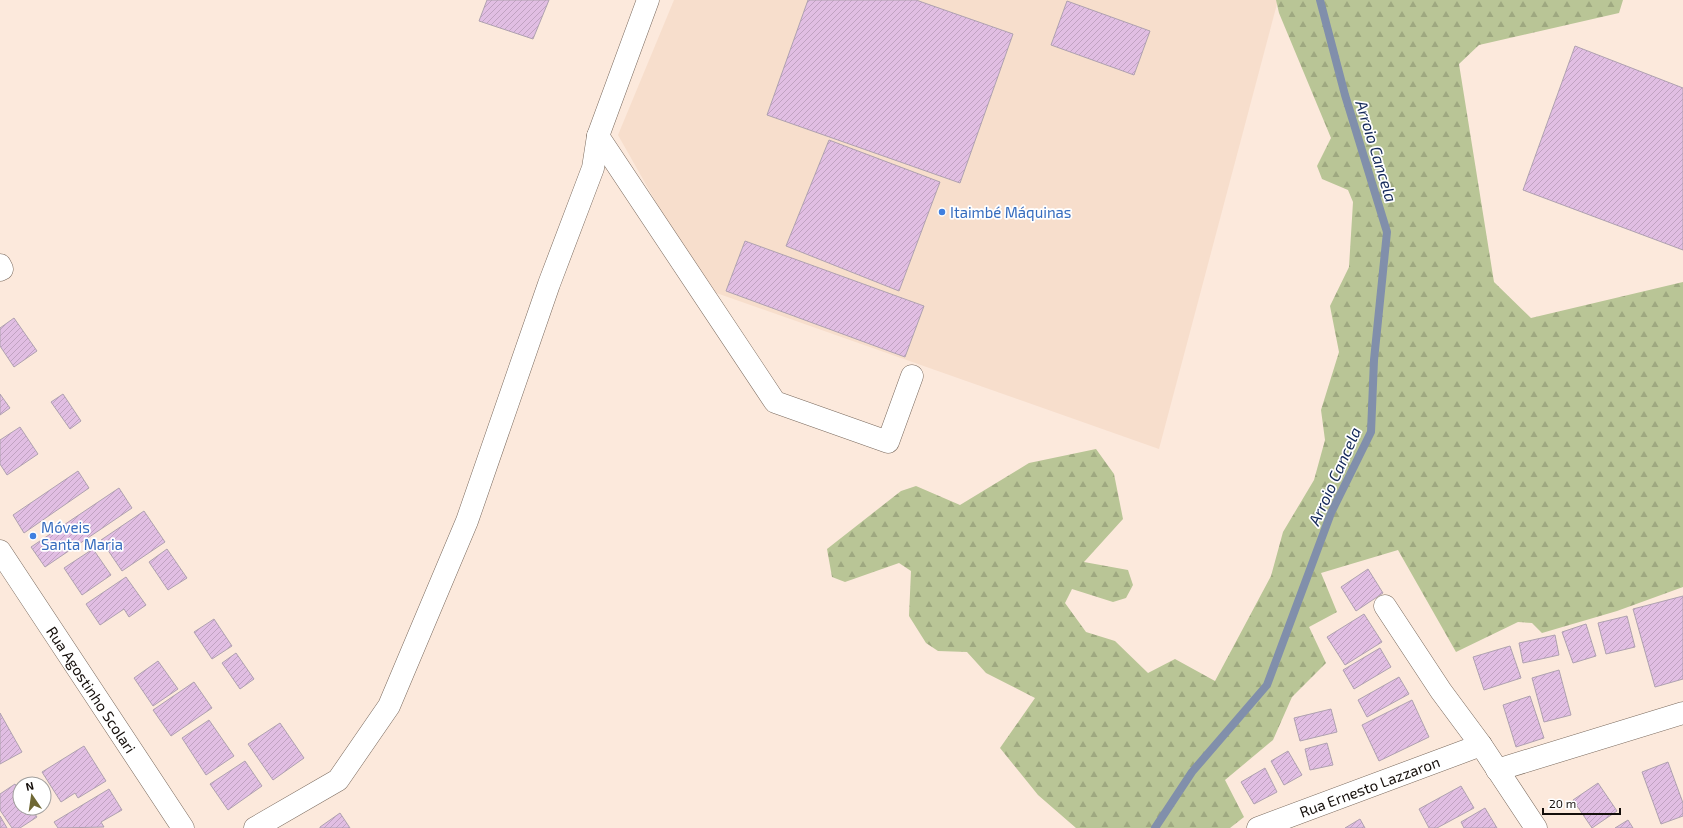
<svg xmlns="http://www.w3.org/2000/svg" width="1683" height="828" font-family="'Exo 2',sans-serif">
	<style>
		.built { fill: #f7decc }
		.forest { fill: url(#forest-firs) }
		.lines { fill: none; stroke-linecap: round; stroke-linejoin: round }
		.stream { stroke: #818fab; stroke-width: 8 }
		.building { fill: url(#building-hatch); stroke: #afa1b0 }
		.minor-casing { stroke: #79695d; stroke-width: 23 }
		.minor { stroke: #fff; stroke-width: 22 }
		.shop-dot { fill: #3f7fe0; stroke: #fff; stroke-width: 1.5 }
		.labels { text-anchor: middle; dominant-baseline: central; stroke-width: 3.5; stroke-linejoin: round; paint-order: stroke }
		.shop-label { font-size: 15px; fill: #366cbe; stroke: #fff; text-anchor: start }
		.street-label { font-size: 15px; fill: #140e0a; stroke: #fff }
		.water-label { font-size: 16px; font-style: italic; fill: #122759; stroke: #fff }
	</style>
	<defs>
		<pattern id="forest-firs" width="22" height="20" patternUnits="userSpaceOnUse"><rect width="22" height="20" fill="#b9c596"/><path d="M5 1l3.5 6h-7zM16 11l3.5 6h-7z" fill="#9ea880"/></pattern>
		<pattern id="building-hatch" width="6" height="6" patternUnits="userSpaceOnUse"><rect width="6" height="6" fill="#e1bee3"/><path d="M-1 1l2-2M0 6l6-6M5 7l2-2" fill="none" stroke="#c0a2c1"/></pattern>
	</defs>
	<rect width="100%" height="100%" fill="#fce9dc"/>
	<polygon class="built" points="674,0 1278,0 1159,449 705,289 618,135"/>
	<polygon class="forest" points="1276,0 1623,0 1619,13 1479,45 1459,64 1494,282 1531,318 1683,282 1683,587 1617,611 1542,633 1532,623 1518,622 1456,652 1398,550 1321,573 1337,612 1309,627 1326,663 1292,697 1273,740 1225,780 1244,817 1230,828 1076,828 1038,795 1000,748 1035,698 986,673 967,652 938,651 926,643 909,616 911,571 899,563 845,582 832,577 827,549 901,491 916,486 960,505 1029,463 1096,449 1114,474 1123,519 1084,562 1128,570 1133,585 1126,598 1113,602 1072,589 1065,603 1086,632 1115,641 1148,673 1175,659 1215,681 1271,576 1283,532 1314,480 1325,440 1321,410 1339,352 1330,306 1349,267 1353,202 1348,190 1322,179 1317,166 1331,138 1279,13"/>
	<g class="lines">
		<polyline class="stream" points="1155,828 1192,772 1267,685 1331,513 1371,432 1374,360 1387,232 1345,95 1320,0"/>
	</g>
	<g class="building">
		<polygon points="487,0 549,0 533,39 479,21"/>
		<polygon points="808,0 916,0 1013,34 960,183 767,115"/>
		<polygon points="1067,1 1150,31 1134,75 1051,45"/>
		<polygon points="1575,46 1683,88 1683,250 1523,190"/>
		<polygon points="829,140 940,182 899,291 786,246"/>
		<polygon points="745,241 924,306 905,357 726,291"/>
		<polygon points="14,318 37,351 14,367 0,346 0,328"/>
		<polygon points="0,394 10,408 0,415"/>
		<polygon points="63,394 81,421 70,429 51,402"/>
		<polygon points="20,427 38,454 7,475 0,464 0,440"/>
		<polygon points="78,471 89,488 24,533 13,515"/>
		<polygon points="119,488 132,508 45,567 31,547"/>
		<polygon points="144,511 165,542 122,571 101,540"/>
		<polygon points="93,549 111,575 82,595 64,568"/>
		<polygon points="167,549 187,578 168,590 149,562"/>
		<polygon points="1368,569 1383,593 1356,611 1341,587"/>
		<polygon points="126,577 146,605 129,617 124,609 100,625 86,604"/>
		<polygon points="1683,596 1683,679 1655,687 1633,609"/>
		<polygon points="1364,614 1382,642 1345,665 1327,637"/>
		<polygon points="1627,616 1635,647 1606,654 1598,623"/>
		<polygon points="214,619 232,646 212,659 194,632"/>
		<polygon points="1586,624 1596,656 1573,663 1562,632"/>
		<polygon points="1555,635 1559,655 1523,663 1519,643"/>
		<polygon points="1510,646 1521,678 1484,690 1473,657"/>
		<polygon points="1380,648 1391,667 1354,689 1343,670"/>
		<polygon points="236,653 254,679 240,689 222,663"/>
		<polygon points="158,661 178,689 153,706 134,678"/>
		<polygon points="1559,670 1571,715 1544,722 1532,678"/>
		<polygon points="1399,677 1409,694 1367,717 1358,700"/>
		<polygon points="194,682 212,708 171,736 153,710"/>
		<polygon points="1530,696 1544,738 1516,747 1503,705"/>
		<polygon points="1412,700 1429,737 1379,761 1362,725"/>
		<polygon points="1331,709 1337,732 1300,741 1294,718"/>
		<polygon points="0,713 22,752 0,764"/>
		<polygon points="209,720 234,756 206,775 182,738"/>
		<polygon points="280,723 304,758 273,780 248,744"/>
		<polygon points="1327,743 1333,765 1310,770 1305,749"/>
		<polygon points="84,746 106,781 78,798 75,793 61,802 42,772"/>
		<polygon points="1288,751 1302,775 1284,785 1271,761"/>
		<polygon points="245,761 262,786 228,810 210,784"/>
		<polygon points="1668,762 1683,803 1683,816 1661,824 1642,772"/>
		<polygon points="1265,768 1277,792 1254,804 1241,782"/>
		<polygon points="1598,783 1617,811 1592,828 1573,800"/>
		<polygon points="15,784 20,791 20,808 31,808 37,817 20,828 12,828 0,810 0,794"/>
		<polygon points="1461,786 1474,808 1437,828 1429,828 1419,809"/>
		<polygon points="109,789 122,810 101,822 104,827 58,828 54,822"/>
		<polygon points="1485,808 1497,828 1464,828 1461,822"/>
		<polygon points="340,813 350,828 320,828 320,827"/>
		<polygon points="0,816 7,828 0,828"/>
		<polygon points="1360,819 1365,828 1345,828"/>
		<polygon points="1628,820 1633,828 1615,828"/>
	</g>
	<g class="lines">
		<g class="minor-casing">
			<g id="minor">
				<polyline points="648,0 598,136 775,402 888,442 912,376"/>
				<polyline points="0,265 2,269 0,270"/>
				<path id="s1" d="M0,551l183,277"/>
				<polyline points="1385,606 1441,691 1481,745 1536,828"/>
				<polyline points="1497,770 1683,713"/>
				<polyline points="255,828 338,780 389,706 467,521 549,284 593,168 598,136"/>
				<path id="s2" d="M1258,828l223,-83"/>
			</g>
		</g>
		<use href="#minor" class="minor"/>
	</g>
	<g class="shop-dot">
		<circle cx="942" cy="212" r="4"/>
		<circle cx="33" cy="536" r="4"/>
	</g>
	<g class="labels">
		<g class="shop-label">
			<text x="950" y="212">Itaimbé Máquinas</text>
			<text x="41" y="527">Móveis<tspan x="41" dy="17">Santa Maria</tspan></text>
		</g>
		<g class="street-label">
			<text stroke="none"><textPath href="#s1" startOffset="166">Rua Agostinho Scolari</textPath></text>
			<text stroke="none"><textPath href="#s2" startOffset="119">Rua Ernesto Lazzaron</textPath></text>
		</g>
		<g class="water-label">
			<text transform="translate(1377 151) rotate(73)">Arroio Cancela</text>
			<text transform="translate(1334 476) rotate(-66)">Arroio Cancela</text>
		</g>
	</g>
	<g transform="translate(32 796) rotate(347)"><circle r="19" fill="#ffffff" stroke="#a19f9d"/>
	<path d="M0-3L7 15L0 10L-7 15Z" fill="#6f6834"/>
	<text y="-6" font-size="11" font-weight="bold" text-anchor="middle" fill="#140e0a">N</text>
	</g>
	<path d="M1543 808v6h77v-6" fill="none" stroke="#140e0a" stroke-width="2"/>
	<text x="1549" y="808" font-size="12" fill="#140e0a" stroke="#ffffff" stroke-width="3" paint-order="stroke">20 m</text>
</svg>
